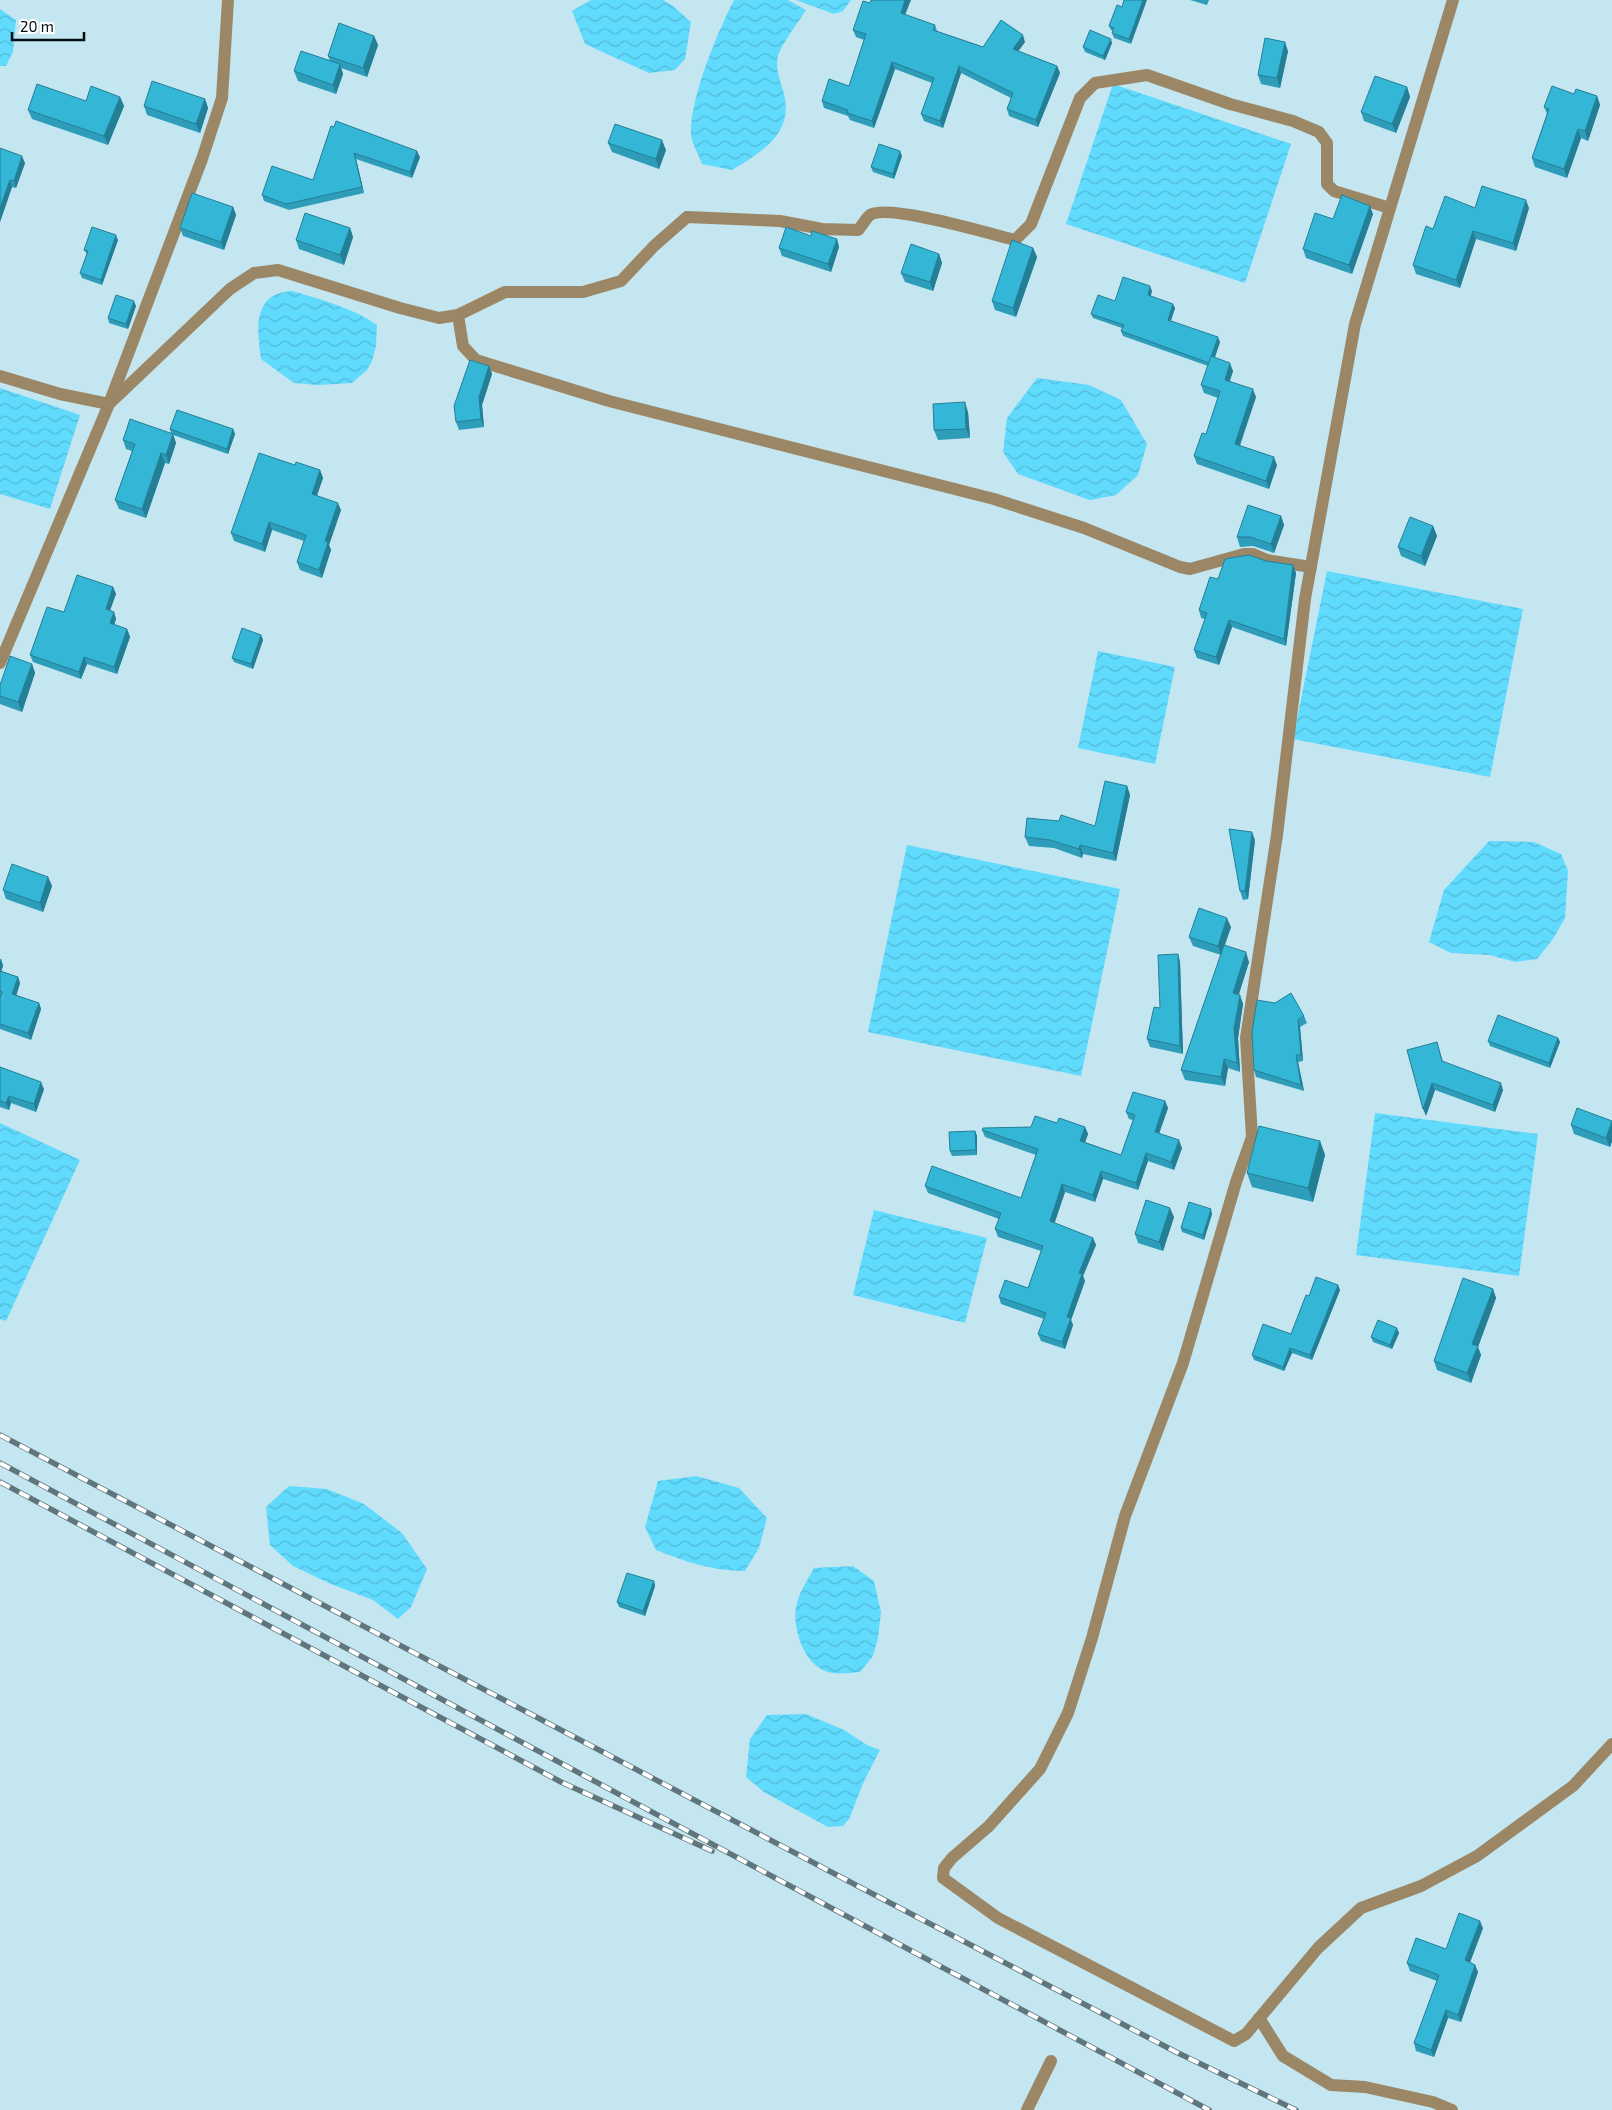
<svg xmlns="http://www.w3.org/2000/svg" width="1612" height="2110" font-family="'Exo 2',sans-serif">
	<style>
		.water { fill: url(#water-waves) }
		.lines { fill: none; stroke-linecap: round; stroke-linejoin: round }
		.street { stroke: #9b8765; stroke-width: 12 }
		.rail-casing { stroke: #60767d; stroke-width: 5.5 }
		.rail { stroke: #fff; stroke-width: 4; stroke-dasharray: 11; stroke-linecap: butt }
		.wall { fill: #2d9db9 }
		.shaded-wall { fill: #247f96 }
		.building { fill: #34b6d7; stroke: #247f96 }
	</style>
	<defs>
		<pattern id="water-waves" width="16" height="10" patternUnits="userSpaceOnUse" patternTransform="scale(1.25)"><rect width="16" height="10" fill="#60dafd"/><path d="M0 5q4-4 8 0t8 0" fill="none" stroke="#52bad8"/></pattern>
	</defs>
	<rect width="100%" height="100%" fill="#c4e6f1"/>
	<g class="water">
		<polygon points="591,0 663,0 673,6 691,22 685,59 675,70 649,73 585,44 572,11"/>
		<path d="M734,0h54l18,10c-7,11 -25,35 -28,46 -3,15 3,25 6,38 10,39 -23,59 -52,76l-30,-6c-3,-9 -10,-20 -11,-29 -2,-35 27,-104 43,-135z"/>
		<polygon points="796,0 851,0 843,11 834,14"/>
		<polygon points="0,9 16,20 13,52 6,66 0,66"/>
		<polygon points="1113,84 1291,144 1245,283 1066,224"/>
		<path d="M292,291c30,9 59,16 85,34l-1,21 -4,15 -5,9 -15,13 -34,2 -24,-2 -33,-24c-4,-29 -9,-66 31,-68z"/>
		<polygon points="1037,378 1089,385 1121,400 1147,444 1138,475 1116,495 1090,500 1018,474 1003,452 1007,418"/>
		<polygon points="0,388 80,415 50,509 0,494"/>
		<polygon points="1327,571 1523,609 1490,777 1293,739"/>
		<polygon points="1098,651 1175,667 1155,764 1078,748"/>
		<polygon points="1489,841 1534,842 1561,854 1568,871 1565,918 1553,939 1537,959 1516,962 1489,955 1451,953 1429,942 1444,890"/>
		<polygon points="907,845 1120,889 1081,1076 868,1032"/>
		<polygon points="1375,1113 1538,1134 1519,1276 1356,1255"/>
		<polygon points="0,1123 80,1160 6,1321 0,1319"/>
		<polygon points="874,1210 987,1238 965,1323 853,1295"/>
		<path d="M696,1476l43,12 28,30 -8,30 -14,23c-32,0 -59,-9 -89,-21l-11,-23 13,-46z"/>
		<polygon points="289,1486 327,1489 364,1504 402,1533 427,1569 411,1607 398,1619 373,1600 331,1584 293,1566 270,1545 266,1507"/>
		<path d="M853,1566l21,15 7,31 -3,26 -5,18 -13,16c-13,1 -27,4 -39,-3 -19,-10 -30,-46 -24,-66 3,-12 11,-24 17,-35z"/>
		<polygon points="806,1714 844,1730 867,1745 880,1750 864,1781 849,1819 843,1826 828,1827 764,1792 746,1777 750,1739 767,1715"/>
	</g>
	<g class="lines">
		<g class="street">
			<polyline points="1453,0 1355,324 1305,599 1277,835 1246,1038 1252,1137 1236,1182 1183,1363 1125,1516 1092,1638 1068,1713 1040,1769 989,1826 952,1858 944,1868 943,1878 998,1918 1234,2041 1246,2034 1318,1948 1361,1908 1421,1886 1477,1856 1573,1786 1612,1744"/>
			<polyline points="458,315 463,346 476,360 609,401 994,499 1084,528 1180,567 1190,569 1244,554 1253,554 1267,560 1311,567"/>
			<path d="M0,376l60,18 49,10 121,-115 24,-16 24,-3 122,38 39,10 19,-3 47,-23h78l38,-11 33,-35 33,-29 93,4 42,8 36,1c4,-4 8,-12 12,-15 17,-12 121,19 145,25l16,-16 49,-126 15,-15 52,-8 83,29 63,17 26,11 8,11v41l7,7 56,17"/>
			<polyline points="0,663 109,404 202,159 222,98 228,0"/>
			<polyline points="1259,2018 1283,2056 1331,2085 1365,2087 1433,2102 1452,2110"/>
			<polyline points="1027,2110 1051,2061"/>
		</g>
		<g class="rail-casing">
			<g id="rail">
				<polyline points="0,1435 873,1894 1176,2052 1296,2110"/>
				<polyline points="0,1463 1209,2110"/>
				<polyline points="0,1482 561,1782 712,1851"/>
			</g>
		</g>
		<use href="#rail" class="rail"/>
	</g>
	<g class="wall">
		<polygon points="1190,0 1209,0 1207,5"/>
		<polygon points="1117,5 1131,44 1114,38 1112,33 1113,31 1111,30 1109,26"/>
		<polygon points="905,15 935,25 937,31 983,47 1025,42 1018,51 1057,66 1060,73 1038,127 1009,116 1007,109 1011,98 961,73 943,128 924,121 921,114 932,83 895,69 874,128 850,120 848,116 824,108 822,101 849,86 864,40 856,37 853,30"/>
		<polygon points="374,36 378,45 367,77 341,68 343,74 336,94 298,81 294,71 330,61 328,56"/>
		<polygon points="1112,43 1105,60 1085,52 1083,47"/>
		<polygon points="1288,51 1280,88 1261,84 1258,75"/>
		<polygon points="1407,87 1410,97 1396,133 1364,121 1361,112"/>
		<polygon points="1574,94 1597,96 1600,105 1588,141 1581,138 1567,178 1535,167 1532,158 1547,114 1544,107"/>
		<polygon points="120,97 124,106 108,145 32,119 28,110 86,101"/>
		<polygon points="205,99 208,108 200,133 147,115 144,106"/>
		<polygon points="331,126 420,157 412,178 356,159 364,193 289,210 264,201 262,195 313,180"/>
		<polygon points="608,143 666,150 659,169 612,152"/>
		<polygon points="0,148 25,163 16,188 12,187 0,222"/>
		<polygon points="902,156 894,179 873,172 871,167"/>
		<polygon points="233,207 236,215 224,250 183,236 180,228"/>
		<polygon points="1475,208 1529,208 1516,251 1476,239 1460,288 1416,274 1413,265 1433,229"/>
		<polygon points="1373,214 1352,274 1306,258 1303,249 1333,219"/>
		<polygon points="350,228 353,237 344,265 299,249 296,240"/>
		<polygon points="811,236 837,239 839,247 831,272 782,256 779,248"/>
		<polygon points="118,240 102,285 82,278 80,273 87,254 84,250"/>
		<polygon points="1033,248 1037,257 1016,317 995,310 992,301"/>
		<polygon points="939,254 942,263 933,291 905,282 901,273"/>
		<polygon points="1152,291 1151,296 1175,308 1171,321 1220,342 1215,357 1233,371 1230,381 1256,397 1240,446 1277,465 1269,489 1197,464 1194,456 1206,434 1218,398 1204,393 1201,385 1208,366 1123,336 1121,331 1122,328 1093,318 1091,314 1115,301"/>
		<polygon points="136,306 128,329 109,323 108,318"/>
		<polygon points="489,366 492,374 482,405 484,427 459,430 456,422"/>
		<polygon points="968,412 970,438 938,440 934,430"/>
		<polygon points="170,429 233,429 235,434 228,454 173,435 176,443 169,464 165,463 146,518 119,509 115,500 132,451 126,449 123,440 171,433"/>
		<polygon points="295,465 320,470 323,478 317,495 341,510 329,545 331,550 322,578 300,570 297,562 304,541 272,530 265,552 234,541 231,533"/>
		<polygon points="1281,516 1284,525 1274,553 1253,546 1240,547 1237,537"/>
		<polygon points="1433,526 1437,536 1425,566 1401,556 1398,547"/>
		<polygon points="1266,561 1293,565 1296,573 1286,646 1232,627 1219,665 1197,658 1194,650 1205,619 1201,618 1199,610 1218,579"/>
		<polygon points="113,587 116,594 110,610 114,612 116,619 114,625 127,629 130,637 117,674 87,664 81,679 33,662 30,655 64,612"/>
		<polygon points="261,635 263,640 253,669 234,662 232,658"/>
		<polygon points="32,664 35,673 22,712 0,704 0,685"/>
		<polygon points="1127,786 1130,795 1116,861 1083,854 1082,858 1054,848 1029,846 1025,837 1095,826"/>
		<polygon points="1255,840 1248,899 1243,900 1240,891"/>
		<polygon points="48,877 52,886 43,912 6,899 3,890"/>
		<polygon points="1231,927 1225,945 1249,962 1239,994 1243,1004 1238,1038 1240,1072 1228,1068 1225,1086 1185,1080 1181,1070 1221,955 1193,946 1189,937"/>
		<polygon points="1178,954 1180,962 1183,1054 1150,1047 1147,1039 1160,1008"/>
		<polygon points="0,959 1,959 3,966 1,971 18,977 20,983 16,995 39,1003 41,1009 31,1040 0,1029"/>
		<polygon points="1304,1016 1307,1023 1300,1027 1303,1061 1298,1062 1304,1091 1256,1077 1254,1070 1252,1032"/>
		<polygon points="1558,1038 1560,1042 1550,1068 1490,1046 1488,1041"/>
		<polygon points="1439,1049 1443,1062 1503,1090 1495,1112 1435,1090 1426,1116"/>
		<polygon points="0,1067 44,1089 36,1112 11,1103 9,1110 0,1107"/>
		<polygon points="1165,1101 1168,1108 1159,1134 1182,1148 1174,1170 1148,1161 1138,1190 1103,1179 1095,1202 1065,1192 1054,1223 1093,1238 1096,1245 1083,1276 1085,1281 1071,1320 1073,1325 1065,1349 1041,1341 1038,1334 1044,1319 1001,1304 999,1297 1028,1288 1041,1251 998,1237 995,1229 999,1219 928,1193 925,1186 1021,1198 1036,1155 985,1137 982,1130 1031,1127 1057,1123 1085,1127 1088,1134 1085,1142 1121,1155 1133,1120 1129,1119 1126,1112"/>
		<polygon points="1612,1121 1612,1141 1610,1147 1574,1134 1571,1125"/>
		<polygon points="975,1131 977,1136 977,1155 952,1156 950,1151"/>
		<polygon points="1320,1141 1325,1155 1313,1202 1252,1187 1247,1173"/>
		<polygon points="1212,1214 1204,1240 1182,1232 1181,1228"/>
		<polygon points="1174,1217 1163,1251 1138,1243 1135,1234"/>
		<polygon points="1338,1285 1340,1290 1312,1360 1292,1353 1284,1371 1254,1360 1252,1355 1291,1334 1309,1296"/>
		<polygon points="1493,1289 1496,1298 1478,1347 1481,1355 1471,1383 1437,1370 1434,1361"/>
		<polygon points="1399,1333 1392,1349 1373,1342 1371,1337"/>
		<polygon points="654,1581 655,1586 645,1616 619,1607 617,1602"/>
		<polygon points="1483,1928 1470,1962 1475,1965 1478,1972 1461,2022 1448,2018 1434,2057 1416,2051 1414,2043 1437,1981 1410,1971 1407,1963 1446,1949"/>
	</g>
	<g class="shaded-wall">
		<polygon points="905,0 911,0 903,20 901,13"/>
		<polygon points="1143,0 1147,0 1131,44 1129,39"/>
		<polygon points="1023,35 1025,42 1015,56 1013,49"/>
		<polygon points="374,36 378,45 367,77 363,68"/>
		<polygon points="1111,39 1112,43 1105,60 1103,56"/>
		<polygon points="1285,42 1288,51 1280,88 1277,78"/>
		<polygon points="892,62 895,69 874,128 872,121"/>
		<polygon points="340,64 343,74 336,94 333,85"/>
		<polygon points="959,66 961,73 943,128 940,121"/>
		<polygon points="1057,66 1060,73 1038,127 1036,120"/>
		<polygon points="1407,87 1410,97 1396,133 1392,124"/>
		<polygon points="1597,96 1600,105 1588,141 1585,131"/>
		<polygon points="120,97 124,106 108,145 104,136"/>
		<polygon points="205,99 208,108 200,133 196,124"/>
		<polygon points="1578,129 1581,138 1567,178 1564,169"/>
		<polygon points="662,140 666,150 659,169 656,159"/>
		<polygon points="417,151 420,157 412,178 410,172"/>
		<polygon points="900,151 902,156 894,179 893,174"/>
		<polygon points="354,153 356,159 364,193 362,187"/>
		<polygon points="22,156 25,163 16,188 14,181"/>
		<polygon points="10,180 12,187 0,222 0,208"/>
		<polygon points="1526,200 1529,208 1516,251 1513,243"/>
		<polygon points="1370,206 1373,214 1352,274 1349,265"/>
		<polygon points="233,207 236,215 224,250 221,242"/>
		<polygon points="350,228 353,237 344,265 340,255"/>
		<polygon points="1473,231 1476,239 1460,288 1456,280"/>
		<polygon points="116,235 118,240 102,285 101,280"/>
		<polygon points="837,239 839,247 831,272 828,264"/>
		<polygon points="1033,248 1037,257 1016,317 1013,308"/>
		<polygon points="939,254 942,263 933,291 930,282"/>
		<polygon points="1150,286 1152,291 1149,299 1148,295"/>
		<polygon points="134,301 136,306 128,329 126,324"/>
		<polygon points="1173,304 1175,308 1169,325 1168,320"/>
		<polygon points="1218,337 1220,342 1211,368 1209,363"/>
		<polygon points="1230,363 1233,371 1227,388 1225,380"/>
		<polygon points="489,366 492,374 482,405 484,427 481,419 479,397"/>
		<polygon points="1253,389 1256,397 1237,452 1235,444"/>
		<polygon points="965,402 968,412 970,438 966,429"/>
		<polygon points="233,429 235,434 228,454 227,449"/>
		<polygon points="173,434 176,443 169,464 166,455"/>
		<polygon points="161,453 165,463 146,518 142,509"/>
		<polygon points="1274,457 1277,465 1269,489 1266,481"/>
		<polygon points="320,470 323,478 315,501 312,494"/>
		<polygon points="338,503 341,510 329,545 331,550 322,578 319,570 325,541"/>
		<polygon points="1281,516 1284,525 1274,553 1271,544"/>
		<polygon points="269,522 272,530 265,552 262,544"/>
		<polygon points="1433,526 1437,536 1425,566 1421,556"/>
		<polygon points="1293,565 1296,573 1286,646 1284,639"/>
		<polygon points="113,587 116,594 108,616 106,609"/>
		<polygon points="114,612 116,619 112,631 110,623"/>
		<polygon points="1229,620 1232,627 1219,665 1216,657"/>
		<polygon points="127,629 130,637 117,674 114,667"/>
		<polygon points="261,635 263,640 253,669 251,664"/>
		<polygon points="84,657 87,664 81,679 79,672"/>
		<polygon points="32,664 35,673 22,712 18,702"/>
		<polygon points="1127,786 1130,795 1116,861 1113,853"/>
		<polygon points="1252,832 1255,840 1248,899 1245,891"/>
		<polygon points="1080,845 1083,854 1082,858 1079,849"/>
		<polygon points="48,877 52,886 43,912 40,903"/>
		<polygon points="1227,918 1231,927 1221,955 1218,946"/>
		<polygon points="1246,952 1249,962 1236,1003 1233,993"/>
		<polygon points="1178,954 1180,962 1183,1054 1180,1046"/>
		<polygon points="1,959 3,966 0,975 0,962"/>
		<polygon points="18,977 20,983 15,1000 12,994"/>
		<polygon points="1240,995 1243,1004 1238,1038 1240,1072 1237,1063 1234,1029"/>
		<polygon points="39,1003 41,1009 31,1040 28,1033"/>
		<polygon points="1298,1020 1300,1027 1303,1061 1301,1055"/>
		<polygon points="1558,1038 1560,1042 1550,1068 1549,1063"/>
		<polygon points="1296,1055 1298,1062 1304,1091 1301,1085"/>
		<polygon points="1224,1059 1228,1068 1225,1086 1221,1077"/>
		<polygon points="41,1082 44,1089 36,1112 34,1104"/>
		<polygon points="1432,1083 1435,1090 1426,1116 1423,1109"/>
		<polygon points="1501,1083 1503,1090 1495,1112 1493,1105"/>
		<polygon points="9,1096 11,1103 9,1110 6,1103"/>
		<polygon points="1165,1101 1168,1108 1157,1139 1155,1132"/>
		<polygon points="1612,1122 1612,1141 1610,1147 1606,1138"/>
		<polygon points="1085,1127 1088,1134 1083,1148 1080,1141"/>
		<polygon points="975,1131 977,1136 977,1155 976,1150"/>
		<polygon points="1179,1140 1182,1148 1174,1170 1171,1162"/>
		<polygon points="1320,1141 1325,1155 1313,1202 1308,1188"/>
		<polygon points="1146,1153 1148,1161 1138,1190 1136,1183"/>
		<polygon points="1101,1171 1103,1179 1095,1202 1093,1195"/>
		<polygon points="1062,1184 1065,1192 1053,1228 1050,1221"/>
		<polygon points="1170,1208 1174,1217 1163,1251 1159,1242"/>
		<polygon points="1211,1209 1212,1214 1204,1240 1203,1235"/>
		<polygon points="1093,1238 1096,1245 1083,1276 1085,1281 1071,1320 1073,1325 1065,1349 1062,1342 1067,1317 1079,1273"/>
		<polygon points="1338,1285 1340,1290 1312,1360 1310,1355"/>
		<polygon points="1493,1289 1496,1298 1478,1347 1481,1355 1471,1383 1467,1373 1472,1344"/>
		<polygon points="1397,1328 1399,1333 1392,1349 1390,1345"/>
		<polygon points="1290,1348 1292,1353 1284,1371 1283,1367"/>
		<polygon points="654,1581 655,1586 645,1616 643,1611"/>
		<polygon points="1480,1921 1483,1928 1468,1968 1465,1960"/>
		<polygon points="1475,1965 1478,1972 1461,2022 1458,2015"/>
		<polygon points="1446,2010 1448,2018 1434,2057 1431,2050"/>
	</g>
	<g class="building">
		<polygon points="871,0 905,0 901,13 935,25 933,30 983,47 1001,20 1023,35 1013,49 1057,66 1036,120 1007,109 1013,93 959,66 940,121 921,114 934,78 892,62 872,121 847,113 848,110 822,101 829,79 849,86 866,34 853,30 863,1 870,3"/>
		<polygon points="1124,0 1143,0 1129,39 1112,33 1114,28 1109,26 1117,5 1122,7"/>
		<polygon points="339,23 374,36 363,68 328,56"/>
		<polygon points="1090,30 1111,39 1103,56 1083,47"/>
		<polygon points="1265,38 1285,42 1277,78 1258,75"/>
		<polygon points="301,51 340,64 333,85 294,71"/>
		<polygon points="1375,76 1407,87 1392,124 1361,112"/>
		<polygon points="152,81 205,99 196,124 144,106"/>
		<polygon points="37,84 86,101 91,86 120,97 104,136 28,110"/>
		<polygon points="1552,86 1574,94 1576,89 1597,96 1585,131 1578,129 1564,169 1532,158 1549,109 1544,107"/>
		<polygon points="336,121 417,151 410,172 354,153 362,187 286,204 262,195 272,166 313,180 331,126 334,127"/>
		<polygon points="615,124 662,140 656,159 608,143"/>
		<polygon points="879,144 900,151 893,174 871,167"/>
		<polygon points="0,148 22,156 14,181 10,180 0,208"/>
		<polygon points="1482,186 1526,200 1513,243 1473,231 1456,280 1413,265 1426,226 1433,229 1445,196 1475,208"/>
		<polygon points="192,193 233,207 221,242 180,228"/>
		<polygon points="1342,195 1370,206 1349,265 1303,249 1315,213 1333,219"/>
		<polygon points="305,213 350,228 340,255 296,240"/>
		<polygon points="92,227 116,235 101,280 80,273 88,251 84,250"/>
		<polygon points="786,227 811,236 812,231 837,239 828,264 779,248"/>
		<polygon points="1012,240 1033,248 1013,308 992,301"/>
		<polygon points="911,244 939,254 930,282 901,273"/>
		<polygon points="1123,277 1150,286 1148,295 1173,304 1168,320 1218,337 1209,363 1121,331 1124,325 1091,314 1098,295 1115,301"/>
		<polygon points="116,295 134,301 126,324 108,318"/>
		<polygon points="1211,356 1230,363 1225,380 1253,389 1235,444 1274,457 1266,481 1194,456 1202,433 1206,434 1220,391 1201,385"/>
		<polygon points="470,360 489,366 479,397 481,419 456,422 454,406"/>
		<polygon points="965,402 966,429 934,430 933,404"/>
		<polygon points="177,410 233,429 227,449 170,429"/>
		<polygon points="130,419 173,434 166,455 161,453 142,509 115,500 135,444 123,440"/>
		<polygon points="259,453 295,465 296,462 320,470 312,494 338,503 325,541 328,542 319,570 297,562 306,535 269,522 262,544 231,533"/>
		<polygon points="1248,505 1281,516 1271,544 1250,537 1237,537"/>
		<polygon points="1410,517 1433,526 1421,556 1398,547"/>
		<polygon points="1249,555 1266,561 1293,565 1284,639 1229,620 1216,657 1194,650 1207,613 1199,610 1210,577 1218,579 1225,559"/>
		<polygon points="77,575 113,587 106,609 114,612 110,623 127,629 114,667 84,657 79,672 30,655 47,607 64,612"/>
		<polygon points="242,628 261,635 251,664 232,658"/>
		<polygon points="10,656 32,664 18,702 0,696 0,685"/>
		<polygon points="1105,781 1127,786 1113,853 1080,845 1079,849 1050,840 1025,837 1027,818 1059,821 1061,815 1095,826"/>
		<polygon points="1229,829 1252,832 1245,891 1240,891"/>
		<polygon points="12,864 48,877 40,903 3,890"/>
		<polygon points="1199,908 1227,918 1218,946 1189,937"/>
		<polygon points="1224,945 1246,952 1233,993 1240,995 1234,1029 1237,1063 1224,1059 1221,1077 1181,1070"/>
		<polygon points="1178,954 1180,1046 1147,1039 1154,1007 1160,1008 1158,955"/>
		<polygon points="0,971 18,977 12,994 39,1003 28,1033 0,1024 0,998 2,992 0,991"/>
		<polygon points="1291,993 1304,1016 1298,1020 1301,1055 1296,1055 1301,1085 1254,1070 1252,1032 1257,1000 1275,1003"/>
		<polygon points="1498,1015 1558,1038 1549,1063 1488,1041"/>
		<polygon points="1437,1042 1442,1061 1501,1083 1493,1105 1432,1083 1423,1109 1407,1050"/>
		<polygon points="0,1067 41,1082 34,1104 9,1096 6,1103 0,1101"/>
		<polygon points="1133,1092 1165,1101 1155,1132 1179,1140 1171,1162 1146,1153 1136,1183 1101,1171 1093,1195 1062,1184 1050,1221 1093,1238 1079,1273 1082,1274 1067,1317 1071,1318 1062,1342 1038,1334 1046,1313 999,1297 1005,1280 1028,1288 1043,1246 995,1229 1001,1213 925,1186 932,1166 1021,1198 1038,1149 982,1130 983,1128 1031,1127 1035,1116 1057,1123 1059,1118 1085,1127 1080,1141 1121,1155 1135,1115 1126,1112"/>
		<polygon points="1577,1108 1612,1121 1606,1138 1571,1125"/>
		<polygon points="1259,1126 1320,1141 1308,1188 1247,1173"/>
		<polygon points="975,1131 976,1150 950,1151 949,1132"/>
		<polygon points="1146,1200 1170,1208 1159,1242 1135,1234"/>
		<polygon points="1189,1202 1211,1209 1203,1235 1181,1228"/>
		<polygon points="1316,1277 1338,1285 1310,1355 1290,1348 1283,1367 1252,1355 1263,1324 1291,1334 1306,1295 1309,1296"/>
		<polygon points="1463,1278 1493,1289 1472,1344 1478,1346 1467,1373 1434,1361"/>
		<polygon points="1378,1320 1397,1328 1390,1345 1371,1337"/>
		<polygon points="627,1573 654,1581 643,1611 617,1602"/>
		<polygon points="1459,1913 1480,1921 1465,1960 1475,1965 1458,2015 1446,2010 1431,2050 1414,2043 1439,1975 1407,1963 1416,1938 1446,1949"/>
	</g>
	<path d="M12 32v8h72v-8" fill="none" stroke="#040f12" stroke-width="2.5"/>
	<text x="20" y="32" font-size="15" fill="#040f12" stroke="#ffffff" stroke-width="4" paint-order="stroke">20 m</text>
</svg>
